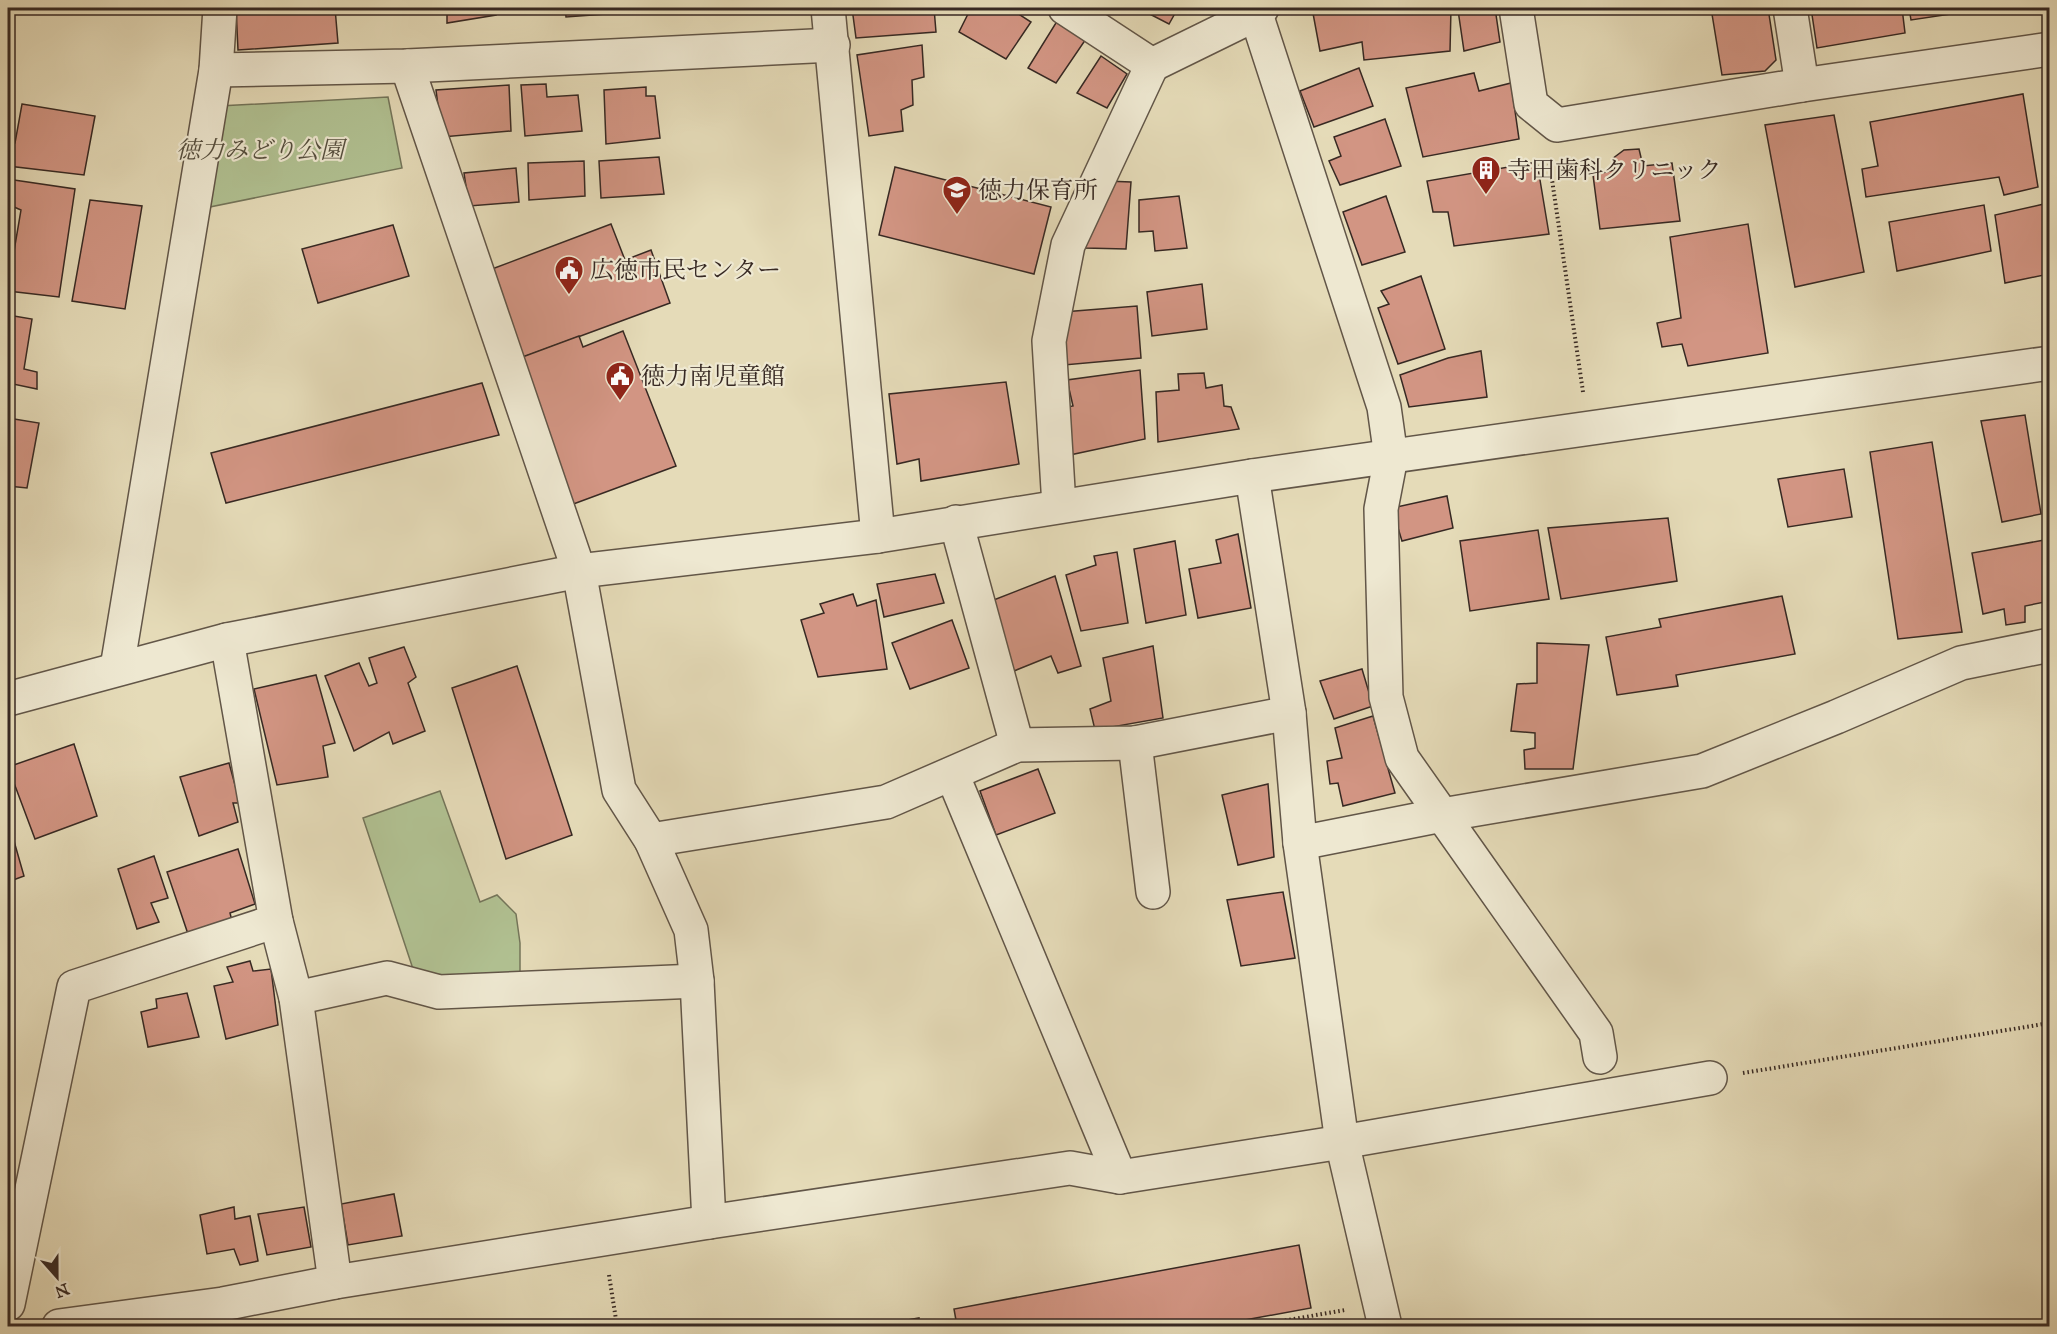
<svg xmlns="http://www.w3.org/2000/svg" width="2057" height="1334" font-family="'IM FELL Great Primer','Noto Serif JP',serif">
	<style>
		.green { fill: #b1c192; stroke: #74755a; stroke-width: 1.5 }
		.building { fill: #d29583; stroke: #372923; stroke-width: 1.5 }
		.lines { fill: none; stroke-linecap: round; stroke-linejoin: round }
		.minor-casing { stroke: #625648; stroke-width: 36 }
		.path { stroke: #372923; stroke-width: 4; stroke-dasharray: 1.5 3; stroke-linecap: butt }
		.minor { stroke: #eee8d1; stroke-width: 33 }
		.labels { text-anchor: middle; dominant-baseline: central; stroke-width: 4.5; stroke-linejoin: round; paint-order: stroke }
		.park-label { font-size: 24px; font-style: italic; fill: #564f3f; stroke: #eee8d1 }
		.poi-label { font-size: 24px; fill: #372923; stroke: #eee8d1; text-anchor: start }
	</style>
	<rect width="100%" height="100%" fill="#e5dbb8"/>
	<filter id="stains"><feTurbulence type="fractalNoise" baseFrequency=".00333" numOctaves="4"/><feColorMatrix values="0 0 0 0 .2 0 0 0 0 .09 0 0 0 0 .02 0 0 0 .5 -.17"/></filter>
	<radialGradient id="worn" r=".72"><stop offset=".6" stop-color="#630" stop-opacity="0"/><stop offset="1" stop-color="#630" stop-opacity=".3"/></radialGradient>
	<g class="green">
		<polygon points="388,97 402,168 200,209 219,106"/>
		<polygon points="440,791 480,902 497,895 516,914 520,943 520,978 415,975 363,818"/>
	</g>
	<g class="building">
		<polygon points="236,8 281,8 281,10 302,8 335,8 338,43 238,50"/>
		<polygon points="447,8 496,8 496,15 447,23"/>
		<polygon points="507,8 558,8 558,10 508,14"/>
		<polygon points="565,8 618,8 619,13 566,17"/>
		<polygon points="642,8 672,8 672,12 644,14"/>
		<polygon points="682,8 729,8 682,13"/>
		<polygon points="750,8 788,8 788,9 751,13"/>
		<polygon points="852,8 934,8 936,32 856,38"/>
		<polygon points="971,8 1009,8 1031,22 1006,59 959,32"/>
		<polygon points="1138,8 1178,8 1169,24"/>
		<polygon points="1312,8 1451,8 1450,51 1364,60 1362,42 1320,51"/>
		<polygon points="1467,8 1495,8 1500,42 1464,51 1458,10"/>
		<polygon points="1711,8 1768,8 1776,60 1765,71 1722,75"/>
		<polygon points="1811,8 1902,8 1905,33 1817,48"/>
		<polygon points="1909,8 1991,8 1911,20"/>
		<polygon points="1059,18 1088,36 1056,83 1028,68"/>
		<polygon points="922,45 924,77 912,80 913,105 901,110 903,131 869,136 857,55"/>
		<polygon points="1101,56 1127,74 1107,108 1077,93"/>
		<polygon points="1359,68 1373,106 1314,127 1300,91"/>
		<polygon points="1474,73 1479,91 1511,83 1519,139 1423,157 1406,88"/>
		<polygon points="546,84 547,97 578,95 582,131 525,136 521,85"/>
		<polygon points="509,85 511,131 442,137 436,90"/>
		<polygon points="646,87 646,96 655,96 660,138 606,144 604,90"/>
		<polygon points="2023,94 2038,187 2004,195 1999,177 1866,197 1862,169 1878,166 1870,122"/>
		<polygon points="22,104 95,116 84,175 8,166 8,142 15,143"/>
		<polygon points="1834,115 1864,272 1795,287 1765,125"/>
		<polygon points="1385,119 1401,166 1340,185 1329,161 1341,156 1334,137"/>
		<polygon points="1639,149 1643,166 1672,163 1680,221 1600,229 1593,175 1615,170 1612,159 1624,150"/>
		<polygon points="659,157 664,194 601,198 599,161"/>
		<polygon points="584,161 585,196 529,200 528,163"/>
		<polygon points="1537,162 1549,234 1454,246 1448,212 1433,212 1427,181"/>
		<polygon points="895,167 1051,207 1034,274 879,235"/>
		<polygon points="516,168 519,202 469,206 464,173"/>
		<polygon points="14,180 75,189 59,297 8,291 8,263 12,263 21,210 14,207"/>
		<polygon points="1105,181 1131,182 1126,249 1085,248"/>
		<polygon points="1179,196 1187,248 1155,251 1153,231 1139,232 1139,200"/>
		<polygon points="1386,196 1405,252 1362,265 1343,212"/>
		<polygon points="90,200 142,206 125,309 72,301"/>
		<polygon points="2044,204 2049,274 2005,283 1995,215"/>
		<polygon points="1984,205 1991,251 1897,271 1889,222"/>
		<polygon points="611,224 625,260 651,250 670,303 521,358 492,269"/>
		<polygon points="1748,224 1768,353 1688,366 1682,344 1662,347 1657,323 1681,318 1670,237"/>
		<polygon points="393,225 409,276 318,303 302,249"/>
		<polygon points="1421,276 1445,349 1398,364 1378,308 1389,304 1381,291"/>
		<polygon points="1202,284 1207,329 1152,336 1147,292"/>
		<polygon points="1137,306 1141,358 1064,365 1063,312"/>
		<polygon points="8,315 32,319 24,369 37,372 37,389 8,383"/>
		<polygon points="623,331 676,466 568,506 517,359 579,336 583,347"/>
		<polygon points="1481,351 1487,397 1409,407 1400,375 1448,358"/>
		<polygon points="1140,370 1145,439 1065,456 1062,408 1073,406 1067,380"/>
		<polygon points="1204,373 1206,388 1222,385 1224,406 1231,407 1239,429 1158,442 1156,392 1179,390 1178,374"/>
		<polygon points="1006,382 1019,464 921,481 919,459 897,464 889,394"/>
		<polygon points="482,383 499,435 226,503 211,453"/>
		<polygon points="2025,415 2041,514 2002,522 1981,421"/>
		<polygon points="8,418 39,423 27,488 8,486"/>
		<polygon points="1932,442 1962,632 1898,639 1870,452"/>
		<polygon points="1844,469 1852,517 1788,527 1778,479"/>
		<polygon points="1447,496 1453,528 1402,541 1392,508"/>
		<polygon points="1668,518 1677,581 1561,599 1548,528"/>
		<polygon points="1538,530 1549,599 1470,611 1460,541"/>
		<polygon points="1238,534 1251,608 1198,618 1189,569 1221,563 1216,540"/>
		<polygon points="2050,539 2050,601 2025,606 2025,622 2006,625 2004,609 1983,614 1972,553"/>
		<polygon points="1175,541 1186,615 1146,623 1134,549"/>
		<polygon points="1117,552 1128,623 1081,631 1066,575 1096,565 1094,556"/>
		<polygon points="935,574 944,603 884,617 877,584"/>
		<polygon points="1055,576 1081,666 1058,673 1051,656 1009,673 986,603"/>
		<polygon points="853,594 857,606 876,600 887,669 818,677 801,620 824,613 820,604"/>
		<polygon points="1782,596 1795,654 1676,675 1678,686 1617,695 1606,637 1661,627 1659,619"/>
		<polygon points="952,620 969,668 910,689 892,643"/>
		<polygon points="1537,643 1589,645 1573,769 1525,769 1524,750 1535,748 1535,733 1511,731 1517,684 1537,683"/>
		<polygon points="1153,646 1163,718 1095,730 1090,709 1111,701 1103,658"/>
		<polygon points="404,647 416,677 408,683 425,731 393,744 389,732 354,751 325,676 359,663 369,686 377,683 369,658"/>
		<polygon points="517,666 572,835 506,859 452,688"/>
		<polygon points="1362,669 1373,706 1334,719 1320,681"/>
		<polygon points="316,675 335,743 323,746 328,777 277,785 254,689"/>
		<polygon points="1373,716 1395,793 1343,806 1338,783 1330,784 1327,761 1342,758 1335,728"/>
		<polygon points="74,744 97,816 35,839 8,767"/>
		<polygon points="229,763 240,803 233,803 238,822 199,836 180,777"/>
		<polygon points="1038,769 1055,813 996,835 980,791"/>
		<polygon points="1268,784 1274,857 1238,865 1222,795"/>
		<polygon points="8,820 24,876 8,882"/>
		<polygon points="238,849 255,904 230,913 232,921 188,934 167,872"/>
		<polygon points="154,856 168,898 151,903 159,922 137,929 118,869"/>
		<polygon points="1283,892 1295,958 1241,966 1227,900"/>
		<polygon points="250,961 253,971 271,969 278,1025 226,1039 214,986 233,982 227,967"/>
		<polygon points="187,993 199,1037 148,1047 141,1012 157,1008 156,999"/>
		<polygon points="394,1194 402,1236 348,1245 341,1204"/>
		<polygon points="234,1207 235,1219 250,1216 258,1261 240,1265 234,1249 207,1254 200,1215"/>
		<polygon points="304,1207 311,1247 267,1255 258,1214"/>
		<polygon points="1299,1245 1311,1308 1212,1326 957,1326 954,1309"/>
		<polygon points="919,1318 920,1326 875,1326"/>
	</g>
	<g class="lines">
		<g class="minor-casing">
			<g id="minor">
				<polyline points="828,8 878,536"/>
				<polyline points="1065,8 1152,65 1256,14 1262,8"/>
				<polyline points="1516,8 1531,104 1557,125 1802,85 2050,49"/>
				<polyline points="1790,8 1802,85"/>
				<polyline points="1256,14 1384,407 1391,457 1381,509 1386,697 1402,758 1596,1033 1600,1057"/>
				<polyline points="407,66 579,571 619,790 651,840 691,930 697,981 709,1222"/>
				<polyline points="216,70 407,66 833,45"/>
				<polyline points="1252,476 1289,713 1300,843 1342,1142 1385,1326"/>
				<polyline points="1059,506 1049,341 1068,245 1152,65"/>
				<polyline points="956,522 1017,745"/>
				<polyline points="227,640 276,921 296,998 335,1282"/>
				<polyline points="117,668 216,70 220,8"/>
				<polyline points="8,699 227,640 579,571 878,536 1252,476 2050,363"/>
				<polyline points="1135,743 1153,892"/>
				<polyline points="952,774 1120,1177"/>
				<polyline points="651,840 886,802 1017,745 1135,743 1289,713"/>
				<polyline points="1300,843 1442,815 1702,771 1836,717 1961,663 2050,645"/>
				<polyline points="296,998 387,978 439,992 697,981"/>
				<polyline points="8,1304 74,987 276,921"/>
				<polyline points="59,1326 223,1304 335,1282 709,1222 1070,1168 1120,1177 1342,1142 1710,1078"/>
			</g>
		</g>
		<g class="path">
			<polyline points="1549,159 1583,392"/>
			<polyline points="1743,1073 2050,1023"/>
			<polyline points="609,1275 617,1326"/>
			<polyline points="1254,1326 1345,1310"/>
		</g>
		<use href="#minor" class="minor"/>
	</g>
	<defs>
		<g id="building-pin" transform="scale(1.5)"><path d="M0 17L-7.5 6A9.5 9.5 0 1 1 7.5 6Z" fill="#8f2418" stroke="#eee8d1"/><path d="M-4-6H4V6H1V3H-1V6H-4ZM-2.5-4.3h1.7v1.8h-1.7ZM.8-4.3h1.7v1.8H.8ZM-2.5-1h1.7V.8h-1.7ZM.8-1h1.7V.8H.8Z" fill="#fff"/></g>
		<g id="school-pin" transform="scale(1.5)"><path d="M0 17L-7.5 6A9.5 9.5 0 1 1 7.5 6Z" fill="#8f2418" stroke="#eee8d1"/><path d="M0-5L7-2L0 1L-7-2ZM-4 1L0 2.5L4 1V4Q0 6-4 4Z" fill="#fff"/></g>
		<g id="civic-pin" transform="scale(1.5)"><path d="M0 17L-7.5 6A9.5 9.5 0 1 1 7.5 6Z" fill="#8f2418" stroke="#eee8d1"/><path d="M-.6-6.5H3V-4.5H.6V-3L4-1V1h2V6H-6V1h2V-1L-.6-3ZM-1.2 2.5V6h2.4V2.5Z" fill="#fff"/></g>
	</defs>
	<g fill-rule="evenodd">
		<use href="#building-pin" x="1486" y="170"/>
		<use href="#school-pin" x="957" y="190"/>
		<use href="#civic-pin" x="569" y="270"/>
		<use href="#civic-pin" x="620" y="376"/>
	</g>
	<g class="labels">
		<g class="park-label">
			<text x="260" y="150">徳力みどり公園</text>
		</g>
		<g class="poi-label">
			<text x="1507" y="170">寺田歯科クリニック</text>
			<text x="978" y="190">徳力保育所</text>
			<text x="590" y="270">広徳市民センター</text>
			<text x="641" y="376">徳力南児童館</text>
		</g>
	</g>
	<rect width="2057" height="1334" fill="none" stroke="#e5dbb8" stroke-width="30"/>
	<rect x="9" y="9" width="2039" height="1316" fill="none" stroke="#372923" stroke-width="3"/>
	<rect x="15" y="15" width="2027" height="1304" fill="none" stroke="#372923" stroke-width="1.5"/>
	<g transform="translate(57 1277) rotate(159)" stroke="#eee8d1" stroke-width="4.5" paint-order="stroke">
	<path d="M0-4.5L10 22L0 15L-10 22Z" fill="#372923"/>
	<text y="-9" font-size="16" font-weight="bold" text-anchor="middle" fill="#372923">N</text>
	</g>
	<rect width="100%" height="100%" filter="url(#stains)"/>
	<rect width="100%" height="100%" fill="url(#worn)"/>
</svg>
